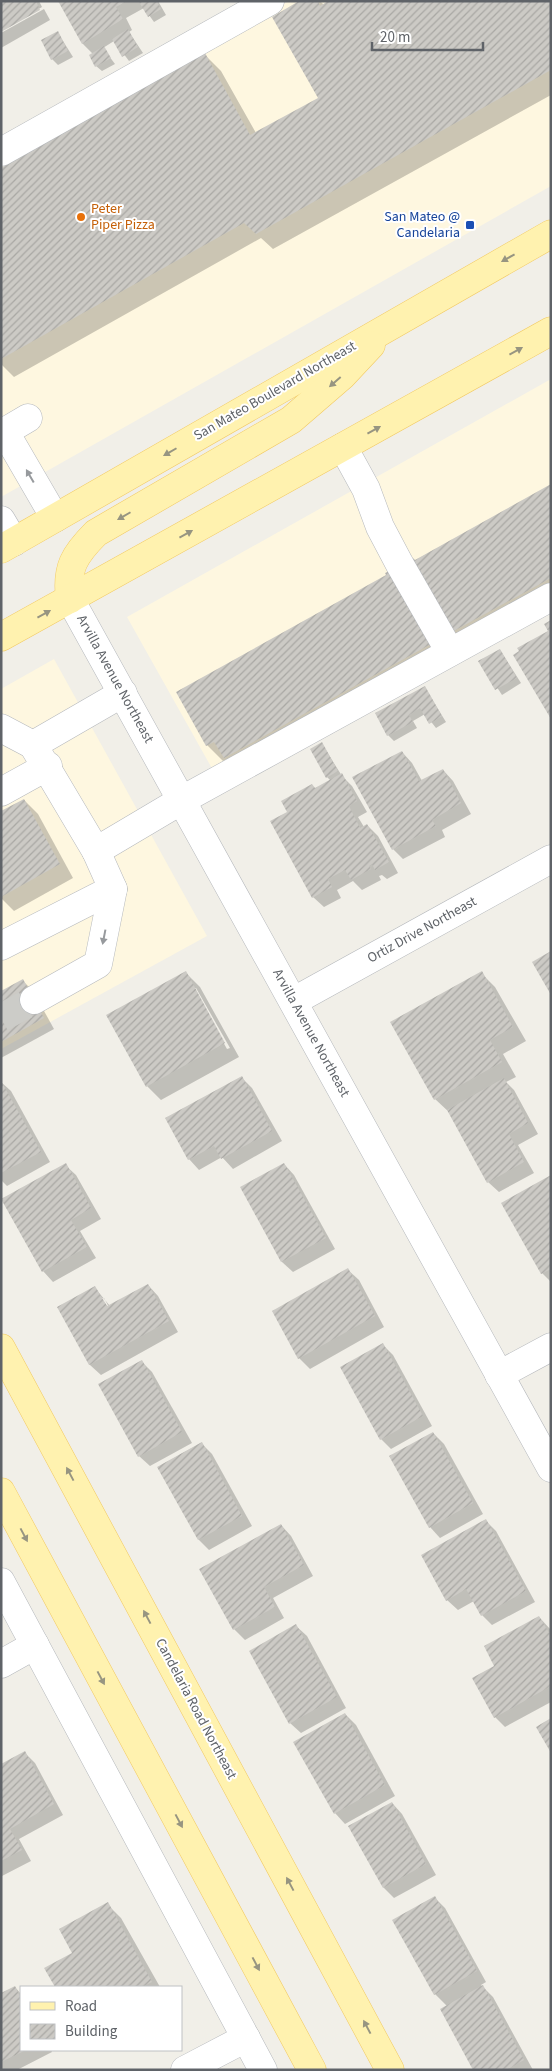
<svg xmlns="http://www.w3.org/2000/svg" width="552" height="2071" font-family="'Source Sans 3',sans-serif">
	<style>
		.commercial { fill: #fef7e0 }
		.shadow { fill: #0003; fill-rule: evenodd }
		.building { fill: url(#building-hatch) }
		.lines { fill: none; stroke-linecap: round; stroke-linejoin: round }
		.minor-tunnel { stroke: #ccccc8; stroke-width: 28; stroke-dasharray: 28 14; stroke-linecap: butt }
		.minor-casing { stroke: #b5b8bc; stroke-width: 29 }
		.major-casing { stroke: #f2c960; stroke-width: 29 }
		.minor { stroke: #fff; stroke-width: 28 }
		.major { stroke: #fff2af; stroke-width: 28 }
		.oneway { fill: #979581 }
		.oneway2 { fill: #979a9d }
		.food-dot { fill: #e8710a; stroke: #fff; stroke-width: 2 }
		.transit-dot { fill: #1a4fb4; stroke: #fff; stroke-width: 2 }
		.labels { text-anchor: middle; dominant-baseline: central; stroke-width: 4; stroke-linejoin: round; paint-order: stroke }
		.food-label { font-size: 14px; fill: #c56008; stroke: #fff; text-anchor: start }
		.transit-label { font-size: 14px; fill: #164399; stroke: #fff; text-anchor: end }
		.street-label { font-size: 14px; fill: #5f6368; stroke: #fff }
	</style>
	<defs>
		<pattern id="building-hatch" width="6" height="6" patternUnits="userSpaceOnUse" patternTransform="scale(1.25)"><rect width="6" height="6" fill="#cccac5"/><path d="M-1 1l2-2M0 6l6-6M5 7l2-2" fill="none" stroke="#a9a8a4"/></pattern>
	</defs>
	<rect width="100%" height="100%" fill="#f1efe8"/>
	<g class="commercial">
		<polygon points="289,1 551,1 551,186 1,497 1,164"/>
		<polygon points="551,379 551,587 214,772 127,617"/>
		<polygon points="54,659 207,936 1,1049 1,689"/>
	</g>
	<g class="shadow">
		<polygon points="1,1 39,1 42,7 1,31"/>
		<polygon points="59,1 158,1 166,15 154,22 144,8 126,18 132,30 129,32 143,53 129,61 114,41 103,48 115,64 102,71 96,66 93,54 83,44"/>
		<polygon points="301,1 320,1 324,5 551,1 551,95 273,249 261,238 14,377 1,364 1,169 205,55 221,71 256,133 320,99"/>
		<polygon points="44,9 50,20 1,48 1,33"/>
		<polygon points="58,33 73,57 58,65 52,59"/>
		<polygon points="551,486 551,603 467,648 451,632 414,561"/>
		<polygon points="388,576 447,660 241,774 227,759 223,761 207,745"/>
		<polygon points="500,650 521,683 502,695 480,661"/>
		<polygon points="425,688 446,722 436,728 425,714 413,721 417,728 394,741 388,735"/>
		<polygon points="322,744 342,776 352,786 367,812 358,817 364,827 367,825 378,836 398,873 387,879 382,875 379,876 381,880 362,890 353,881 337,890 341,898 324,907 313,897 288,813 316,789 331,781 327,777"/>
		<polygon points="402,752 412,763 422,781 443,770 453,781 471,814 442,830 445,837 403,859 393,849"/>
		<polygon points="24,800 38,814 73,878 14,911 1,898 1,813"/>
		<path d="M186,973l14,14 39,70 -78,43 -14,-14zM193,988h3l34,60 -3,1z"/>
		<polygon points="481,973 495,987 526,1041 503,1054 516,1077 506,1082 514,1090 538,1134 518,1145 534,1173 499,1192 488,1182 450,1113 435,1099"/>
		<polygon points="23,981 33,991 54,1029 1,1058 1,993"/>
		<polygon points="241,1077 252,1088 282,1141 233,1169 222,1157 199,1170 189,1159"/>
		<polygon points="1,1082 11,1091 50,1162 7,1186 1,1180"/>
		<polygon points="284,1164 294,1175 335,1249 293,1272 282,1262 242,1188"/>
		<polygon points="65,1165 76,1175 101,1219 80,1231 96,1258 53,1282 43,1271"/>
		<polygon points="551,1177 551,1282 542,1273"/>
		<polygon points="348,1270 359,1280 384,1327 310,1369 299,1358"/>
		<path d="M148,1285l10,11 20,36 -77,43 -11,-10 -31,-57 36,-20 15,18zM101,1298h3l7,13z"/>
		<polygon points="383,1345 393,1355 432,1426 391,1449 381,1439"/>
		<polygon points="142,1362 152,1372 192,1443 150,1466 139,1456"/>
		<polygon points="433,1433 444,1444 483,1514 440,1538 430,1527"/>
		<polygon points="201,1443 212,1454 252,1526 209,1550 199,1540 158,1467"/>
		<polygon points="486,1521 496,1531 535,1602 492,1625 482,1615 474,1601 458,1610 447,1600"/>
		<polygon points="281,1525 291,1536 313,1576 273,1598 284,1618 245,1640 234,1629"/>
		<polygon points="539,1617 551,1630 551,1702 505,1727 495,1717 496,1666"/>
		<polygon points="296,1626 307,1636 346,1708 301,1733 290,1723"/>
		<polygon points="345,1714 356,1725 395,1796 345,1824 335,1813"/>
		<polygon points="25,1753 35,1763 63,1815 19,1839 31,1861 2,1876 1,1765"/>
		<polygon points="392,1803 402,1814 436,1875 394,1898 384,1888"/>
		<polygon points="435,1898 445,1908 486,1982 481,1985 493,1997 533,2070 475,2070 447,2006 435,1994"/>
		<polygon points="107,1904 121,1918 160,1987 56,1987 46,1969 74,1953"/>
		<polygon points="15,1987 21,1994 21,2050 51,2050 52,2052 17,2070 1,2070 1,1994"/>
	</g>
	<g class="building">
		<polygon points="1,1 36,1 40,10 1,32"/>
		<polygon points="58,1 127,1 116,7 123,19 82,44"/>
		<polygon points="157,1 161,9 148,17 139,2"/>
		<polygon points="299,1 318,1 320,6 328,1 551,1 551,70 256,234 244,223 1,359 1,168 205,53 250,135 318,98 272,17"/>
		<polygon points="128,29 138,47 122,57 112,39"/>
		<polygon points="58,31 68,51 51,60 41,40"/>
		<polygon points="104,46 111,58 95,67 89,55"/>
		<polygon points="551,484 551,578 450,633 408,560 413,558 415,560"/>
		<polygon points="391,570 431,644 224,758 214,742 206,746 176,692 386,575 385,573"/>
		<polygon points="551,620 551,719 513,655 519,651 517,648 548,631 544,624"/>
		<polygon points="500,649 517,678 495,690 478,661"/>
		<polygon points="425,686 442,716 429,724 420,708 409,715 413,722 387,736 375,713"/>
		<polygon points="322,742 338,771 326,778 310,749"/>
		<polygon points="402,751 419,781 443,769 461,803 432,820 436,826 392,850 352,777"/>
		<polygon points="342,773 357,801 349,806 360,828 367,824 389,862 375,870 372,864 369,866 371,869 351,880 345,870 328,879 332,887 312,898 270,821 287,812 281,801 312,784 315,788"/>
		<polygon points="24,799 60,864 1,897 1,811"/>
		<polygon points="551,951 551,995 532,962"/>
		<polygon points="186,971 225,1043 146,1087 106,1015"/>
		<polygon points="482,971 513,1027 490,1040 502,1062 434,1100 390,1022"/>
		<polygon points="23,979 44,1018 1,1042 1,991"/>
		<polygon points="242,1076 272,1131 221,1159 214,1146 188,1160 165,1118"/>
		<polygon points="504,1078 528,1123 509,1134 524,1162 487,1183 447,1110"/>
		<polygon points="1,1081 41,1152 1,1173"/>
		<polygon points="66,1163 91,1208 71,1220 87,1247 42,1272 1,1199"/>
		<polygon points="284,1163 326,1238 281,1262 240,1187"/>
		<polygon points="551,1175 551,1269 541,1274 501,1203"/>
		<polygon points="348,1268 375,1316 298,1359 272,1311"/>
		<polygon points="148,1284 169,1321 89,1365 57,1307 95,1286 107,1306"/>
		<polygon points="383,1343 423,1416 380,1440 340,1367"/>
		<polygon points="142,1360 182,1432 138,1457 98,1384"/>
		<polygon points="433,1432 473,1503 429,1528 389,1456"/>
		<polygon points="202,1442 242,1516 198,1540 157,1467"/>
		<polygon points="486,1519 526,1591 481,1616 466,1589 446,1601 421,1555"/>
		<polygon points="281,1524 304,1565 264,1587 275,1607 233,1630 199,1569"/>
		<polygon points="539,1616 551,1636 551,1686 494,1718 472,1678 494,1666 484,1646"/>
		<polygon points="296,1624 337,1697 289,1724 249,1651"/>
		<polygon points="345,1713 385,1785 334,1814 293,1742"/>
		<polygon points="551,1718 551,1753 536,1727"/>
		<polygon points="25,1751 54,1804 10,1829 22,1850 1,1861 1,1764"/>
		<polygon points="392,1802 426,1864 383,1888 348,1826"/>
		<polygon points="435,1896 477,1971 434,1995 392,1920"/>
		<polygon points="108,1902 152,1982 142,1987 55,1987 44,1968 72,1953 59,1929"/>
		<polygon points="483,1985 524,2060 506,2070 473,2070 440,2009"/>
		<polygon points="15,1986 21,1999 21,2050 26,2050 1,2062 1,1993"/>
	</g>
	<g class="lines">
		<polyline class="minor-tunnel" points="1,1018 34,1000"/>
		<g class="minor-casing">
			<g id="minor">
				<polyline points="1,152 270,1"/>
				<polyline points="5,432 55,518"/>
				<polyline points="1,434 28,418"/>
				<polyline points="343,447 366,489 380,527 399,563 450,652"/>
				<polyline points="1,520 14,542"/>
				<polyline points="70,599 551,1468"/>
				<polyline points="1,728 33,745 96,851 182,800 551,597"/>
				<polyline points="33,745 123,693"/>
				<polyline points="1,792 48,766"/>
				<polyline points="1,946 113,889 96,851"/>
				<polyline points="34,1000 98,964 113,889"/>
				<polyline points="294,1001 551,859"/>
				<polyline points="499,1375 551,1347"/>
				<polyline points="1,1582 263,2070"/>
				<polyline points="1,1664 35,1645"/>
				<polyline points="185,2070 246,2038"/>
			</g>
		</g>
		<g class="major-casing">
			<g id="major">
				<polyline points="1,549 551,234"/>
				<path d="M70,599c-4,-31 4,-44 26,-66l195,-113 51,-44 29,-31"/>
				<polyline points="1,637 551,331"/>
				<polyline points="1,1348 390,2070"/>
				<polyline points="1,1492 312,2070"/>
			</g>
		</g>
		<use href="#minor" class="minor"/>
		<use href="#major" class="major"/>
	</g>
	<defs><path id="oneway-solid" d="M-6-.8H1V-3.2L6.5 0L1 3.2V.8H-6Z" transform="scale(1.25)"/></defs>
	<g class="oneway">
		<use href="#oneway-solid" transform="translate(508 258) rotate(151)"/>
		<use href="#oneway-solid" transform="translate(516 351) rotate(-29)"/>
		<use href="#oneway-solid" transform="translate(335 382) rotate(139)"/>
		<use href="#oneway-solid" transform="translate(374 430) rotate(-29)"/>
		<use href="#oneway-solid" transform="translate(170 452) rotate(150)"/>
		<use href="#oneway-solid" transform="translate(124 516) rotate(150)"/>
		<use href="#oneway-solid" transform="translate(186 534) rotate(-29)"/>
		<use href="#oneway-solid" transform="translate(44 614) rotate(-29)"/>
		<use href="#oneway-solid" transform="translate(70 1474) rotate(-118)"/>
		<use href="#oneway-solid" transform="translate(24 1535) rotate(62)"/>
		<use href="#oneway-solid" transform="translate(147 1617) rotate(-118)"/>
		<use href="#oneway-solid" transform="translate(101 1678) rotate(62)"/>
		<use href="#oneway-solid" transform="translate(179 1821) rotate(62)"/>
		<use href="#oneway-solid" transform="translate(290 1884) rotate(-118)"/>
		<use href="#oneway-solid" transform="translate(256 1964) rotate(62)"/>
		<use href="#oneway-solid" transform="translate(367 2027) rotate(-118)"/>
	</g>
	<g class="oneway2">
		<use href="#oneway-solid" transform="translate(30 476) rotate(-120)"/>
		<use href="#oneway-solid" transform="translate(104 937) rotate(101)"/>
	</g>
	<circle class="food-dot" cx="81" cy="217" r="5"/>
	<rect class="transit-dot" x="465" y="220" width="10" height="10" rx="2.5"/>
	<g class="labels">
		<g class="food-label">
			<text x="91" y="209">Peter<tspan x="91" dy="16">Piper Pizza</tspan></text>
		</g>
		<g class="transit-label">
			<text x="460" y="217">San Mateo @<tspan x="460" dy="16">Candelaria</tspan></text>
		</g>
		<g class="street-label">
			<text transform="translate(275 391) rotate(-30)">San Mateo Boulevard Northeast</text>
			<text transform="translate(115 679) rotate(61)">Arvilla Avenue Northeast</text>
			<text transform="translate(422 930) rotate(-29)">Ortiz Drive Northeast</text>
			<text transform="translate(311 1033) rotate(61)">Arvilla Avenue Northeast</text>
			<text transform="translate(196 1709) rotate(62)">Candelaria Road Northeast</text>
		</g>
	</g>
	<rect width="552" height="2071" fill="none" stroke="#5f6368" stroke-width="5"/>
	<rect x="20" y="1986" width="162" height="65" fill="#ffffff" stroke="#bfc1c3"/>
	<rect x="30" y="2002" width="25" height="8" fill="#fff2af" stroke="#bfc1c3"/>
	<text x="65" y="2011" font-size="15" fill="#5f6368">Road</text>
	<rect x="30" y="2024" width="25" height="15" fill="url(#building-hatch)" stroke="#bfc1c3"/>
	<text x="65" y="2036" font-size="15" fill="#5f6368">Building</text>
	<path d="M372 42v8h111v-8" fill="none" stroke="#5f6368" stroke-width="2.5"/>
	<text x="380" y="42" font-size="15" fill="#5f6368" stroke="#ffffff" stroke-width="4" paint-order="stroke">20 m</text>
</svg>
